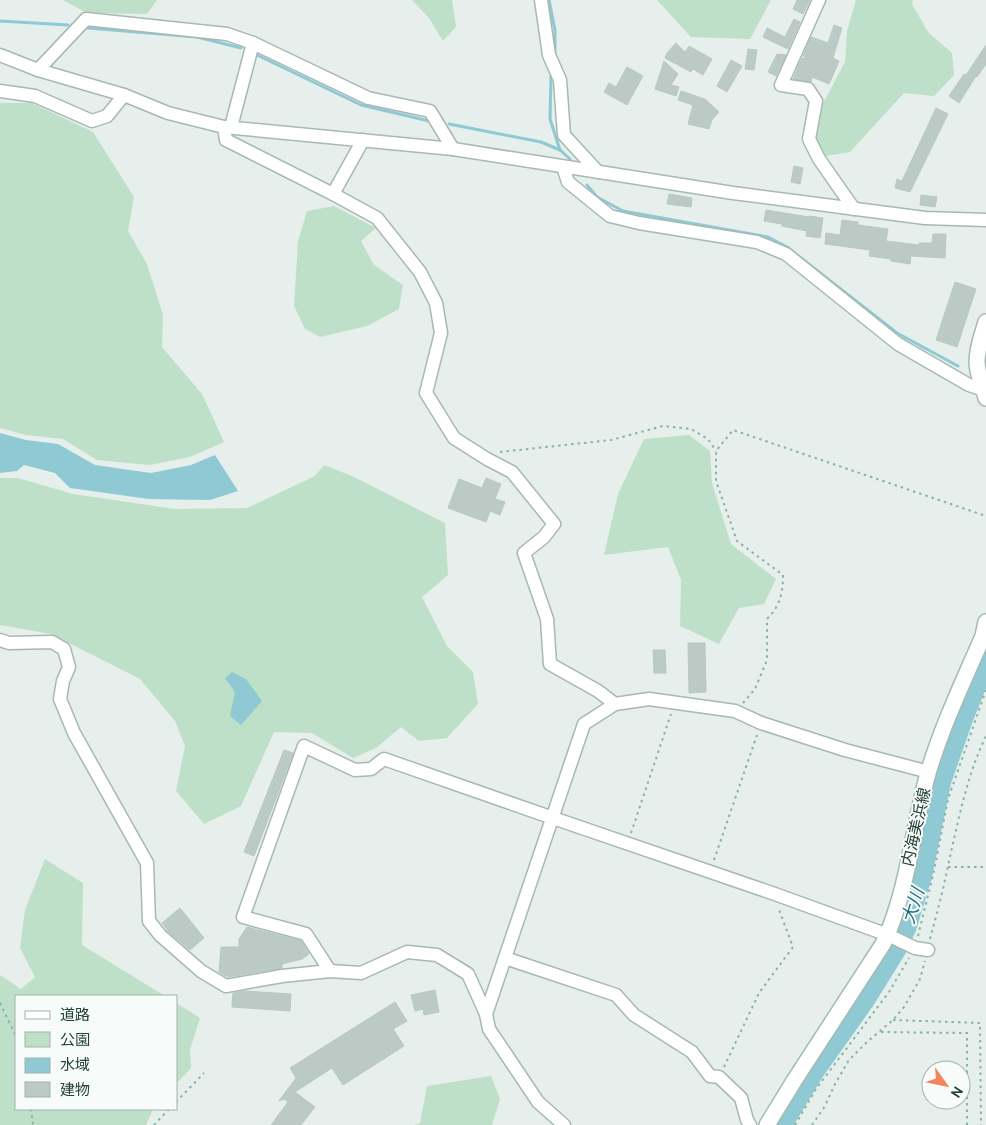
<svg xmlns="http://www.w3.org/2000/svg" width="986" height="1125" font-family="Cabin,'Noto Sans JP',sans-serif">
	<style>
		.green { fill: #bfe0c8 }
		.water { fill: #8ec9d4 }
		.lines { fill: none; stroke-linecap: round; stroke-linejoin: round }
		.stream { stroke: #8ec9d4; stroke-width: 3 }
		.river { stroke: #8ec9d4; stroke-width: 20 }
		.building { fill: #bbcac4; stroke: #b8c9c2 }
		.minor-casing { stroke: #a8b8b2; stroke-width: 15 }
		.secondary-casing { stroke: #a4bbb3; stroke-width: 18 }
		.path { stroke: #86b3a5; stroke-width: 2; stroke-dasharray: 2.5 4; stroke-linecap: butt }
		.minor { stroke: #fff; stroke-width: 12 }
		.secondary { stroke: #fff; stroke-width: 15 }
		.labels { text-anchor: middle; dominant-baseline: central; stroke-width: 4; stroke-linejoin: round; paint-order: stroke }
		.street-label { font-size: 16px; fill: #24423a; stroke: #f7fbf9 }
		.water-label { font-size: 18px; font-style: italic; fill: #1c6f80; stroke: #f7fbf9 }
	</style>
	<rect width="100%" height="100%" fill="#e6efeb"/>
	<g class="green">
		<polygon points="63,0 157,0 147,14 87,13"/>
		<polygon points="412,0 452,0 456,27 443,41 429,18"/>
		<polygon points="657,0 771,0 750,39 691,37"/>
		<polygon points="856,0 913,0 912,4 928,32 952,53 954,75 934,96 904,93 850,152 826,156 815,137 821,107 845,62 847,31"/>
		<polygon points="0,103 32,103 93,132 134,197 128,231 147,264 163,315 162,347 202,394 224,442 190,457 149,465 97,460 63,439 25,435 0,428"/>
		<polygon points="334,206 376,228 361,241 374,265 403,285 399,309 367,326 320,337 305,329 294,306 298,241 307,211"/>
		<polygon points="689,435 710,451 712,483 731,544 776,579 764,604 739,608 719,644 680,626 681,580 668,547 604,555 618,494 644,439"/>
		<polygon points="324,465 352,476 445,523 448,575 422,597 447,646 473,672 478,704 447,738 419,741 401,727 376,748 353,758 312,733 274,732 241,806 204,824 176,791 185,746 175,721 140,679 51,634 0,625 0,478 18,478 73,494 175,509 247,508 315,476"/>
		<polygon points="45,859 83,883 82,945 165,996 16,996 16,1109 153,1109 146,1125 0,1125 0,975 21,989 35,977 20,948 25,910"/>
		<polygon points="176,1003 200,1018 190,1050 191,1068 176,1084"/>
		<polygon points="491,1076 500,1099 492,1125 414,1125 420,1123 427,1086"/>
	</g>
	<g class="water">
		<polygon points="0,433 26,440 58,444 95,465 151,473 191,465 215,455 238,491 210,500 149,499 70,488 55,473 24,465 17,471 0,473"/>
		<polygon points="232,672 246,679 262,701 241,725 230,716 235,692 225,678"/>
	</g>
	<g class="lines">
		<g class="stream">
			<polyline points="549,0 555,30 555,54"/>
			<polyline points="0,21 68,25"/>
			<polyline points="88,28 197,37 241,48"/>
			<polyline points="255,54 361,105 429,121"/>
			<polyline points="551,76 550,119 560,150"/>
			<polyline points="449,124 541,142 560,150 570,159"/>
			<polyline points="587,185 597,197 623,211 768,237 787,247 897,333 958,366"/>
		</g>
		<polyline class="river" points="782,1125 814,1072 865,1000 896,950 907,926 922,876 941,782 963,719 986,661"/>
	</g>
	<g class="building">
		<polygon points="797,0 810,0 803,14 793,9"/>
		<polygon points="794,19 800,22 788,49 763,37 767,28 785,37"/>
		<polygon points="834,25 842,28 833,58 839,61 829,84 812,77 811,82 793,79 802,58 808,59 803,56 811,37 828,43"/>
		<polygon points="676,43 685,52 689,46 712,59 703,75 693,69 691,72 665,58 667,53"/>
		<polygon points="986,45 986,64 977,77 976,76 959,103 949,96 964,74 966,75"/>
		<polygon points="748,49 757,50 754,70 745,69"/>
		<polygon points="777,54 786,55 776,76 768,72"/>
		<polygon points="731,60 742,66 727,92 717,86"/>
		<polygon points="664,61 678,74 671,85 679,87 676,96 655,89"/>
		<polygon points="627,67 643,76 627,105 604,92 609,83 616,87"/>
		<polygon points="681,91 705,99 719,112 712,120 709,129 688,124 693,105 678,100"/>
		<polygon points="936,108 948,114 910,192 895,188 897,179 902,181"/>
		<polygon points="794,166 803,168 800,184 791,182"/>
		<polygon points="669,194 692,198 691,207 667,204"/>
		<polygon points="921,195 937,197 935,207 920,205"/>
		<polygon points="766,210 809,217 809,216 823,218 820,238 806,236 807,231 782,226 782,224 764,221"/>
		<polygon points="842,220 858,222 858,225 888,229 886,241 919,245 919,243 932,243 933,234 946,234 945,258 911,256 910,264 891,261 891,259 869,256 870,250 825,244 826,233 840,235"/>
		<polygon points="955,282 976,289 957,347 936,340"/>
		<polygon points="486,478 501,484 495,499 505,502 500,515 490,511 486,522 448,508 459,479 482,488"/>
		<polygon points="688,643 705,643 706,692 689,693"/>
		<polygon points="653,650 665,650 666,673 654,673"/>
		<polygon points="284,750 293,753 277,796 254,856 244,852"/>
		<polygon points="180,908 204,938 190,950 169,932 162,923"/>
		<polygon points="247,927 301,941 309,954 302,959 282,964 282,968 228,977 219,972 221,947 239,947 239,939"/>
		<polygon points="435,990 439,1012 424,1015 423,1009 415,1011 411,995"/>
		<polygon points="245,991 291,994 290,1011 232,1007 233,993"/>
		<polygon points="395,1002 407,1021 393,1029 404,1046 343,1085 332,1068 295,1092 315,1107 301,1125 271,1125 288,1102 284,1099 279,1101 296,1078 290,1068"/>
	</g>
	<g class="lines">
		<g class="minor-casing">
			<g id="minor">
				<polyline points="541,0 549,55 560,80 564,135 598,172"/>
				<polyline points="819,0 781,85 808,89 816,101 809,139 819,159 854,209"/>
				<polyline points="0,55 38,70 124,95 168,113 224,127 453,149 733,193 925,218 986,220"/>
				<polyline points="38,70 86,19 227,34 253,43 368,98 430,111 453,149"/>
				<polyline points="0,91 35,96 92,121 107,116 124,95"/>
				<polyline points="224,127 226,140 333,194 377,218 420,272 436,303 441,333 426,393 454,438 487,459 512,472 554,524 544,537 524,553 547,619 550,664 598,691 615,704"/>
				<polyline points="231,127 253,43"/>
				<polyline points="563,167 568,182 610,216 639,223 757,242 786,254 898,344 969,385 984,390"/>
				<polyline points="333,194 363,140"/>
				<polyline points="0,640 9,643 52,642 64,649 69,667 63,681 60,699 74,733 147,863 149,921 160,935 201,971 226,986 282,976 330,971 361,973 407,952 437,955 468,974 486,1014 489,1029 538,1102 564,1125"/>
				<polyline points="505,958 616,995 634,1015 692,1052 710,1076 719,1077 741,1098 747,1120 750,1125"/>
				<polyline points="330,971 306,934 243,917 304,746 355,770 371,769 384,759 553,818 772,893 888,935 915,948 928,950"/>
				<polyline points="486,1014 584,724 615,704 649,699 735,711 761,723 845,750 929,772"/>
			</g>
		</g>
		<g class="secondary-casing">
			<g id="secondary">
				<path d="M986,322c-4,13 -9,26 -9,40 0,12 6,24 9,36"/>
				<path d="M767,1125l27,-44 89,-137c26,-55 29,-116 46,-174 14,-46 35,-90 54,-134l3,-14"/>
			</g>
		</g>
		<g class="path">
			<polyline points="500,452 611,440 663,426 691,429 708,439 716,451"/>
			<path d="M743,703l12,-14 12,-29v-41c13,-13 16,-26 16,-44l-46,-34 -21,-60v-30l17,-21 253,86"/>
			<polyline points="631,833 671,714"/>
			<polyline points="714,860 757,735"/>
			<polyline points="948,867 986,867"/>
			<polyline points="918,936 934,871 948,799 986,690"/>
			<path d="M930,939c7,-26 14,-52 19,-78 10,-43 18,-86 37,-125"/>
			<polyline points="0,1003 15,1034 16,1039"/>
			<polyline points="893,1020 980,1023 981,1125"/>
			<polyline points="881,1032 967,1033 967,1125"/>
			<polyline points="724,1067 759,993 793,947 778,907"/>
			<polyline points="176,1102 204,1073"/>
			<polyline points="31,1109 33,1125"/>
			<polyline points="154,1125 169,1109"/>
			<polyline points="795,1125 816,1089 889,992 909,958"/>
			<polyline points="812,1125 825,1106 835,1084 849,1060 867,1042 893,1020 904,1007 920,979 925,961"/>
		</g>
		<use href="#minor" class="minor"/>
		<use href="#secondary" class="secondary"/>
	</g>
	<g class="labels">
		<g class="street-label">
			<text transform="translate(916 827) rotate(-77)">内海美浜線</text>
		</g>
		<g class="water-label">
			<text transform="translate(913 906) rotate(-72)">大川</text>
		</g>
	</g>
	<rect x="15" y="995" width="162" height="115" fill="#f7fbf9" stroke="#a3b1ad"/>
	<rect x="25" y="1011" width="25" height="8" fill="#ffffff" stroke="#a3b1ad"/>
	<text x="60" y="1020" font-size="15" fill="#24423a">道路</text>
	<rect x="25" y="1032" width="25" height="15" fill="#bfe0c8" stroke="#a3b1ad"/>
	<text x="60" y="1045" font-size="15" fill="#24423a">公園</text>
	<rect x="25" y="1058" width="25" height="15" fill="#8ec9d4" stroke="#a3b1ad"/>
	<text x="60" y="1070" font-size="15" fill="#24423a">水域</text>
	<rect x="25" y="1082" width="25" height="15" fill="#bbcac4" stroke="#a3b1ad"/>
	<text x="60" y="1095" font-size="15" fill="#24423a">建物</text>
	<g transform="translate(946 1085) rotate(123)"><circle r="24" fill="#f7fbf9" stroke="#a3b1ad"/>
	<path d="M0-4L9 19L0 12L-9 19Z" fill="#f4845f"/>
	<text y="-8" font-size="14" font-weight="bold" text-anchor="middle" fill="#24423a">N</text>
	</g>
</svg>
